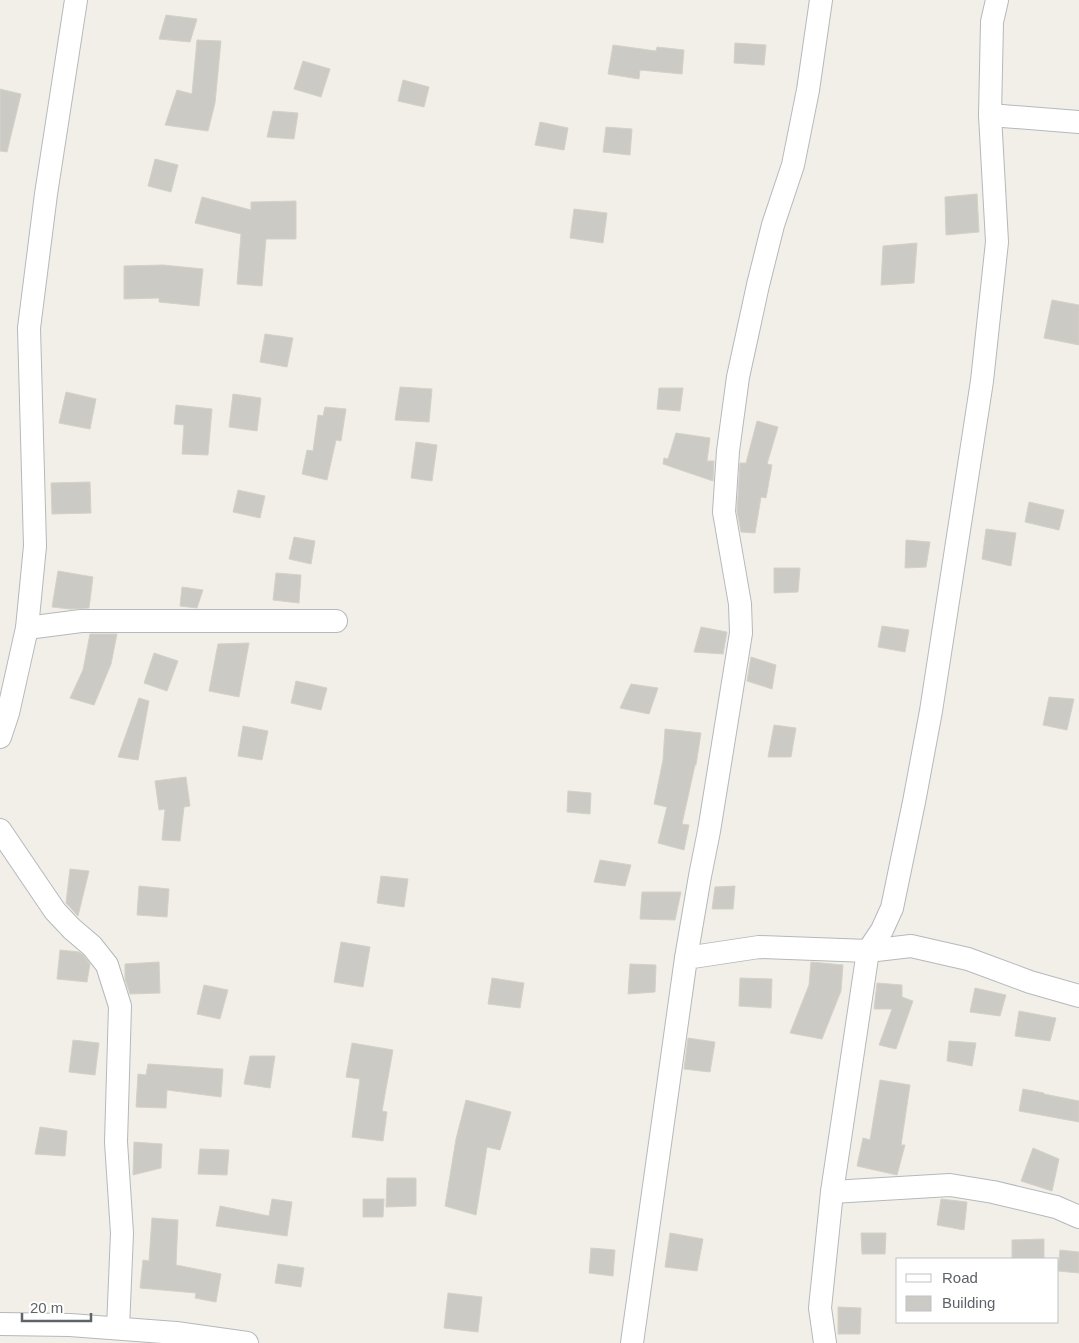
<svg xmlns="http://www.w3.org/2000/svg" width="1079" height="1343" font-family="Helvetica,sans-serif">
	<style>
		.building { fill: #cccac5; stroke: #d6d1c6 }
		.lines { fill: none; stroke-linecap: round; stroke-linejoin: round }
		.minor-casing { stroke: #b5b8bc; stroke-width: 24 }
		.minor { stroke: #fff; stroke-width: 22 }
	</style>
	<rect width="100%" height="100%" fill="#f1efe8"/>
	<g class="building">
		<polygon points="166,15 197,19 190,42 159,39"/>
		<polygon points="197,40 221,41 215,103 208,131 165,125 177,90 192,94"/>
		<polygon points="735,43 766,45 764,65 734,63"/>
		<polygon points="613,45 656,51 657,47 684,50 682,74 640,70 639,79 608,74"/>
		<polygon points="303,61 330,69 321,97 294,89"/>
		<polygon points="403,80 429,87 424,107 398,101"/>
		<polygon points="0,89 21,94 7,152 0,151"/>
		<polygon points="273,111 298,113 294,139 267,137"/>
		<polygon points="540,122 568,128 564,150 535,145"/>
		<polygon points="606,127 632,129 630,155 603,152"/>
		<polygon points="155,159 178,165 171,192 148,186"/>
		<polygon points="977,194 979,232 946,235 945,197"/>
		<polygon points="202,197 251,210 251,202 296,201 296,239 266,239 262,286 237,284 241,234 195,223"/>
		<polygon points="574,209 607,213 603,243 570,238"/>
		<polygon points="917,243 914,283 881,285 883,246"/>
		<polygon points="163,265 203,269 199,306 159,302 159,298 124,299 124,266"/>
		<polygon points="1052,300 1079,305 1079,345 1044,338"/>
		<polygon points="265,334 293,338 287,367 260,362"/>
		<polygon points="400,387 432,389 429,422 395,420"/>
		<polygon points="659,388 683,388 680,411 657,409"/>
		<polygon points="66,392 96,399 90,429 59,423"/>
		<polygon points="233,394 261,398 257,431 229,427"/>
		<polygon points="176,405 212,409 208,455 182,454 184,425 174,424"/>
		<polygon points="325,407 346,409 341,441 336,440 327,480 302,474 307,450 313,451 318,415 323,416"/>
		<polygon points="757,421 778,427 767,464 772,465 766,498 761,497 755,533 741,532 737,511 740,463 746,463"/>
		<polygon points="676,433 710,438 707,461 714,461 713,481 663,464 664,458 668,459"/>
		<polygon points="416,442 437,445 432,481 411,478"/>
		<polygon points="90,482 91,513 52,514 51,483"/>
		<polygon points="238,490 265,496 260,518 233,512"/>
		<polygon points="1029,502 1064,510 1059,530 1025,522"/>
		<polygon points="986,529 1016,533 1011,566 982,559"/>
		<polygon points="294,537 315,541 311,564 289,559"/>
		<polygon points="906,540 930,542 926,567 905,568"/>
		<polygon points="774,568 800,568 798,592 774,593"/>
		<polygon points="58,571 93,577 89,608 70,609 52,607"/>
		<polygon points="276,573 301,575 299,603 273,600"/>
		<polygon points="182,587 203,590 197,608 180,606"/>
		<polygon points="882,626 909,630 905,652 878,647"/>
		<polygon points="701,627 727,632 723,654 694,652"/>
		<polygon points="90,634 117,634 111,664 94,705 70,698 83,670"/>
		<polygon points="249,643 239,697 209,691 218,644"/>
		<polygon points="154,653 178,661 167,691 144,683"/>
		<polygon points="751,657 776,665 772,689 747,681"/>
		<polygon points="296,681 327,688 321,710 291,703"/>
		<polygon points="631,684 658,688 649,714 620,708"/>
		<polygon points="1049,697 1074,699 1067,730 1043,725"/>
		<polygon points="139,698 149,701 138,760 118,757"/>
		<polygon points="774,725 796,728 791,757 768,757"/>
		<polygon points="243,726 268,731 262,760 238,756"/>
		<polygon points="665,729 701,733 696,765 695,765 682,824 689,825 684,850 658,843 667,807 654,804 663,760"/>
		<polygon points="186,777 190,806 184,807 180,841 162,840 165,809 159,810 155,781"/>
		<polygon points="568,791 591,793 590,814 567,812"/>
		<polygon points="600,860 631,865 625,886 594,882"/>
		<polygon points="70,869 89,871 78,916 66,903"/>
		<polygon points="381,876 408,879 404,907 377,903"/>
		<polygon points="139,886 169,889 167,917 137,915"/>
		<polygon points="735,886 733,909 712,909 715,887"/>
		<polygon points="642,892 681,892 675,920 640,919"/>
		<polygon points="341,942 370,947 363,987 334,982"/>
		<polygon points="60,950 79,952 83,955 90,964 87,982 57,979"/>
		<polygon points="159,962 160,993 130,994 125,979 125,964"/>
		<polygon points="811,962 843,965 841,991 822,1039 790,1033 809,985"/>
		<polygon points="630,964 656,965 655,992 628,994"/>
		<polygon points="492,978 524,983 520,1008 488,1004"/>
		<polygon points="740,978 772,979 771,1008 739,1006"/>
		<polygon points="877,983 902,985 902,997 913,1001 896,1049 879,1045 892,1009 874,1009"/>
		<polygon points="204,985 228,990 220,1019 197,1014"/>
		<polygon points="975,988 1006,995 1000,1016 970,1012"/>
		<polygon points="1019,1011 1056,1018 1050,1041 1015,1036"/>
		<polygon points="688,1038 715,1042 710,1072 684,1069"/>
		<polygon points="73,1040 99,1043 95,1075 69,1072"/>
		<polygon points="949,1041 976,1043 972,1066 947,1061"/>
		<polygon points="352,1043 393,1050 382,1111 387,1112 383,1141 352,1137 360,1079 346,1077"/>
		<polygon points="250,1056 275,1056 270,1088 244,1084"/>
		<polygon points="148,1064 223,1069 221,1097 167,1090 166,1108 136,1107 138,1074 146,1075"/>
		<polygon points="880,1080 910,1085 901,1145 905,1145 897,1175 857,1166 863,1138 870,1140"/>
		<polygon points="1023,1089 1044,1093 1044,1094 1079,1101 1079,1122 1019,1111"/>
		<polygon points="466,1100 511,1112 500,1150 487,1147 476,1215 445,1206 456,1139"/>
		<polygon points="40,1127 67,1131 65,1156 35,1154"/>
		<polygon points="134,1142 162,1144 161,1168 133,1175"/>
		<polygon points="1033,1148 1059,1159 1052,1191 1021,1181"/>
		<polygon points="200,1149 229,1150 227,1175 198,1174"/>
		<polygon points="387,1178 416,1178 416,1206 386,1207"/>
		<polygon points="272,1199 292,1202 287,1236 216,1226 220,1206 269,1216"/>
		<polygon points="363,1199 384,1199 383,1217 363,1217"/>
		<polygon points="941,1199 967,1202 964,1230 937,1225"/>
		<polygon points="152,1218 178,1220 176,1265 221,1274 216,1302 195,1298 196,1293 140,1288 143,1260 149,1261"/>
		<polygon points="670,1233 703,1239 697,1271 665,1267"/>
		<polygon points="861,1233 886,1233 885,1254 862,1254"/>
		<polygon points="1044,1239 1044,1259 1012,1259 1012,1240"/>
		<polygon points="591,1248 615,1250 613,1276 589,1273"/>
		<polygon points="1060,1250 1079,1252 1079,1273 1058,1271"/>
		<polygon points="278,1264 304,1268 301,1287 275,1283"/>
		<polygon points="448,1293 482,1297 478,1332 444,1328"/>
		<polygon points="838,1307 861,1308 860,1334 838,1334"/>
	</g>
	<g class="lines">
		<g class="minor-casing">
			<g id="minor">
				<polyline points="990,115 1079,122"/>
				<polyline points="27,628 81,621 336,621"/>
				<polyline points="0,737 8,713 27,628 35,546 29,328 46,194 76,0"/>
				<polyline points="0,830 55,911 72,929 92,946 107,965 120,1006 116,1142 122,1233 118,1328"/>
				<polyline points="686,958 700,876 709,831 741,633 740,604 724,512 728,451 738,377 758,285 773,225 793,165 808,90 821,0"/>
				<polyline points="832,1192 950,1185 993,1192 1056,1207 1079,1217"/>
				<polyline points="0,1324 70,1325 176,1333 247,1343"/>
				<polyline points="632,1343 686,958 759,947 868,951 911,946 968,959 1030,982 1079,996"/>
				<polyline points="825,1343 820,1308 832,1192 868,951 882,930 892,908 914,802 931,711 982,381 997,242 990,115 992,22 997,0"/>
			</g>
		</g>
		<use href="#minor" class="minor"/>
	</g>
	<rect x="896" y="1258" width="162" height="65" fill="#ffffff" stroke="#bfc1c3"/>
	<rect x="906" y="1274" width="25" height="8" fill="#ffffff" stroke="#bfc1c3"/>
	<text x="942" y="1283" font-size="15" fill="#5f6368">Road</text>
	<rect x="906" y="1296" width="25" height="15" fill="#cccac5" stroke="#bfc1c3"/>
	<text x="942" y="1308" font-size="15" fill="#5f6368">Building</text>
	<path d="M22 1313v8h69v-8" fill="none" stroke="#5f6368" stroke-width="2.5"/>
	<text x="30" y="1313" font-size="15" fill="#5f6368" stroke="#ffffff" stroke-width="4" paint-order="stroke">20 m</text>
</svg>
